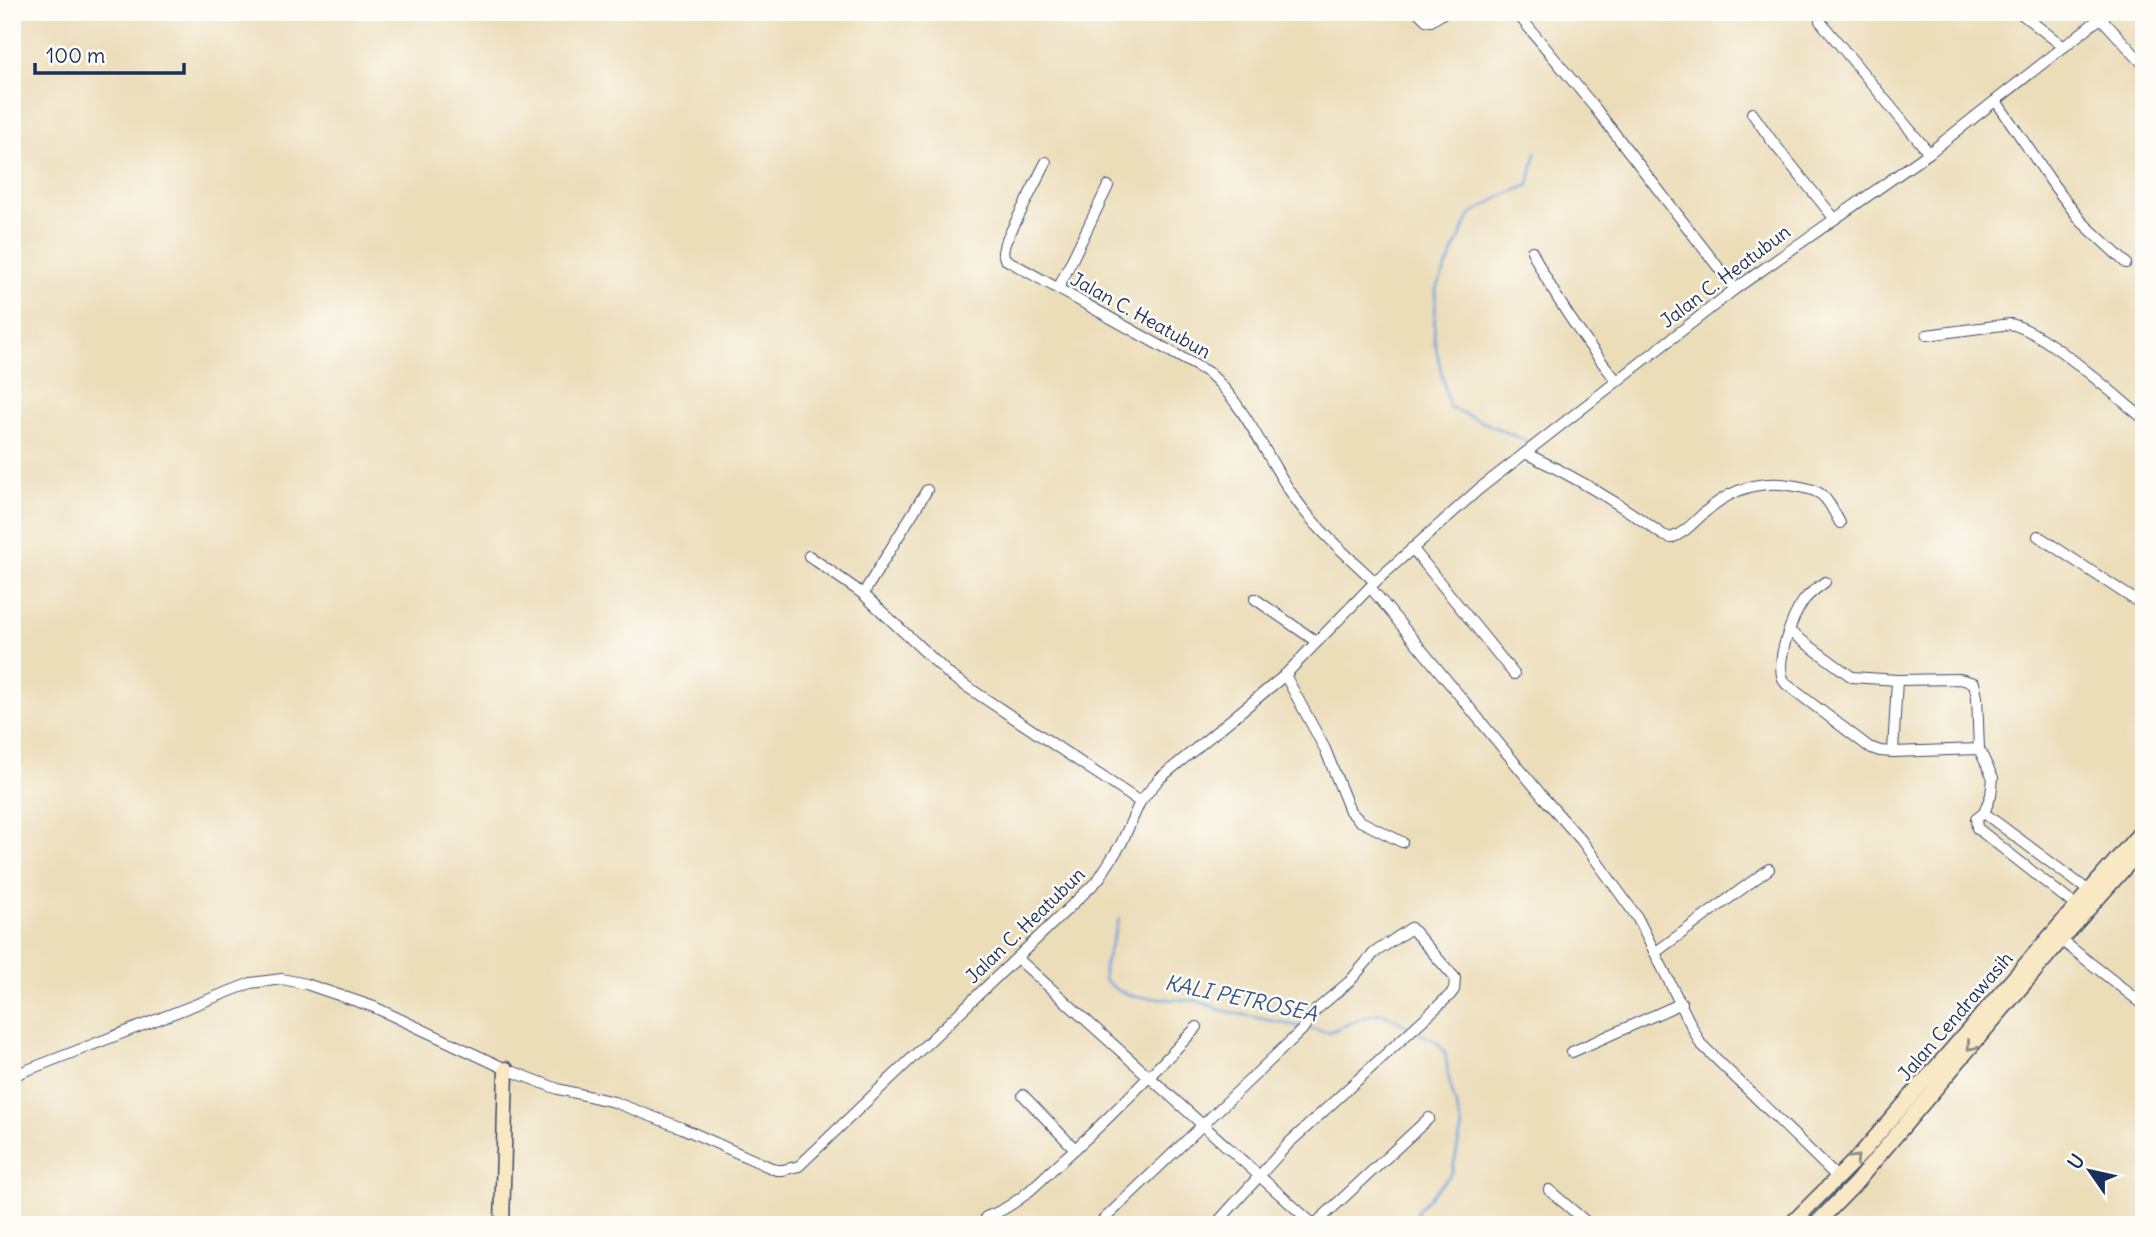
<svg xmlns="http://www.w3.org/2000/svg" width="2156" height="1237" font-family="Delius,sans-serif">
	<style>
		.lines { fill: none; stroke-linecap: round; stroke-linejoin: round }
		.stream { stroke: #71a2db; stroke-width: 2.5 }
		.street-casing { stroke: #3a496c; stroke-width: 12 }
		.secondary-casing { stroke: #3a496c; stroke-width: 17 }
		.street { stroke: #fff; stroke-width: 10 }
		.secondary { stroke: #f8e8c3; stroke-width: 14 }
		.oneway { stroke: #8a8c90 }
		.labels { text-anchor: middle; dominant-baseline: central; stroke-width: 5; stroke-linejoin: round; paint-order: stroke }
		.street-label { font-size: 19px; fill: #1b2f5e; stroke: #fdfcf7 }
		.water-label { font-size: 21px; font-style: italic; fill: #39578a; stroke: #fdfcf7 }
	</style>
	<rect width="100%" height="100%" fill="#fdfcf7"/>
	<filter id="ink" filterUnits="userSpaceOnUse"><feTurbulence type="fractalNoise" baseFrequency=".0143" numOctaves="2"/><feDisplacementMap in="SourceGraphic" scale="14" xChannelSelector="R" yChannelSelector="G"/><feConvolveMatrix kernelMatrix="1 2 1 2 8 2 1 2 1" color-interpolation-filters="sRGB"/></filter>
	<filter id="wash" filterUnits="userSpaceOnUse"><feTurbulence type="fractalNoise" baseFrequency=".00686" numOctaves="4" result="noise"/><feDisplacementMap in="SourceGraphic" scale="28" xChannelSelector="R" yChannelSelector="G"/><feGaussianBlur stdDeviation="1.57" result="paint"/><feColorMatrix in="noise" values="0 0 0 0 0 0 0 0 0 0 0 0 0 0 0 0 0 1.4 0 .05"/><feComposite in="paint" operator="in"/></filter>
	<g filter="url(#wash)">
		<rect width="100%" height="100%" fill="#ecddb9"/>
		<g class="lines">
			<g class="stream">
				<polyline points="1526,441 1449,407 1434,339 1436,290 1470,215 1502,196 1529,185 1536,152"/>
				<polyline points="1119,919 1104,967 1104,980 1119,991 1136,997 1199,1001 1221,1010 1301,1027"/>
				<polyline points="1308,1028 1329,1032 1370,1015 1383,1013 1409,1027"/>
				<polyline points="1415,1031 1437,1042 1445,1053 1450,1084 1462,1127 1452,1173 1417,1211 1421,1225"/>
			</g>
		</g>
	</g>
	<g filter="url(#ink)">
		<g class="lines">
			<g class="street-casing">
				<g id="street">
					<polyline points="1418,12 1426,20 1431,21 1445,12"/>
					<polyline points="1516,12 1595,108 1735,289"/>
					<polyline points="2019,12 2064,47"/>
					<polyline points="2101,18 2144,65"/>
					<polyline points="1820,21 1929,153"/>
					<polyline points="1996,101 2055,187 2082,222 2126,263"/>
					<polyline points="1752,113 1772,141 1834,218"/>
					<path d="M1046,162l-41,81 -2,9 2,7 204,114c37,33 57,84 85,124 22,32 53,58 81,85"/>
					<path d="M1532,251c22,47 51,88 84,129"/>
					<polyline points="1058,289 1108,186"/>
					<path d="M1927,335l83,-11c34,6 104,71 134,95"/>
					<path d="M1525,453c49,23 94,50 138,82l8,3c14,-5 23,-16 34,-26 24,-21 52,-32 84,-27 34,5 35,8 51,38"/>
					<polyline points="2038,536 2144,606"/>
					<polyline points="1412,548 1514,674"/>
					<polyline points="809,556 863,594 951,676 1140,802"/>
					<path d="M1825,582c-7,5 -15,11 -21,18 -12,17 -32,66 -18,84l83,63 11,4 13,1"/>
					<polyline points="1370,587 1543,797 1582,841 1637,917 1700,1043 1837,1177"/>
					<polyline points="863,594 927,490"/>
					<polyline points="1255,599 1317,642"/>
					<polyline points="1789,631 1852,677 1897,680"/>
					<polyline points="1285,675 1325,749 1350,811 1360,821 1402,842"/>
					<polyline points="1979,749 1893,752 1897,680 1960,679 1974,683 1977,697 1979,749 1993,778 1991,795 1984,813 2089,891"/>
					<polyline points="1984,813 1976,819 1977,828 2076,906"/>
					<polyline points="2061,940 2144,1005"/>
					<polyline points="1656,952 1769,869"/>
					<polyline points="1017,958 1314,1225"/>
					<polyline points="1572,1052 1682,1003"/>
					<polyline points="12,1076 251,983 282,979 306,984 374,1007 506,1069 558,1089 614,1102 682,1128 776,1170 783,1170 799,1166 1098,880 1121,844 1140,802 1159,779 1285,675 1375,582 1479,489 1735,289 1929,153 2108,12"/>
					<polyline points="1023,1095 1075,1149"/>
					<polyline points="1549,1190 1590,1225"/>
					<path d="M986,1217c29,-10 48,-30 69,-50 50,-44 96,-92 142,-140"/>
					<polyline points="1098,1225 1302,1030 1316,1010 1350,981 1374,953 1411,928 1455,978 1454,990 1450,995 1289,1143 1215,1225"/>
					<polyline points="1314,1225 1429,1118"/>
				</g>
			</g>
			<g class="secondary-casing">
				<g id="secondary">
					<polyline points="502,1225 506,1069"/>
					<polyline points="1790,1225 1859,1156 2144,828"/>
					<polyline points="1815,1225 1854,1185 2061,940 2144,846"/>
				</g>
			</g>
			<use href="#street" class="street"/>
			<use href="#secondary" class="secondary"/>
		</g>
		<defs><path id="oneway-chevron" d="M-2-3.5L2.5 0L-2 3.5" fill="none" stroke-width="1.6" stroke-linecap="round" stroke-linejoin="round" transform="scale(1.75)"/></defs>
		<g class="oneway">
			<use href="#oneway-chevron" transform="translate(1971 1046) rotate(130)"/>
			<use href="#oneway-chevron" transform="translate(1855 1159) rotate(-46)"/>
		</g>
	</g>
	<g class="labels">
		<g class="street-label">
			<text transform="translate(1725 276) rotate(-37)">Jalan C. Heatubun</text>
			<text transform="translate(1141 315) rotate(29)">Jalan C. Heatubun</text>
			<text transform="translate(1025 925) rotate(-44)">Jalan C. Heatubun</text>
			<text transform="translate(1955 1016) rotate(-49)">Jalan Cendrawasih</text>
		</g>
		<g class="water-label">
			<text transform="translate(1241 998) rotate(12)">KALI PETROSEA</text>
		</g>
	</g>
	<rect width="2156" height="1237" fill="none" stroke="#fdfcf7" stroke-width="42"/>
	<g transform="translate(2090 1171) rotate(304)" stroke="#fdfcf7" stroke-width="5" paint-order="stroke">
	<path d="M0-5L12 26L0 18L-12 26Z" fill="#1b2f5e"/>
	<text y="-10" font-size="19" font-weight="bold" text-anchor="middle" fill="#1b2f5e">U</text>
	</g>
	<path d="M35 63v10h149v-10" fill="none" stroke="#1b2f5e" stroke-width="3.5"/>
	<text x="46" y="63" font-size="21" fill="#1b2f5e" stroke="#fdfcf7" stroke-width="5" paint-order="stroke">100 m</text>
</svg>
